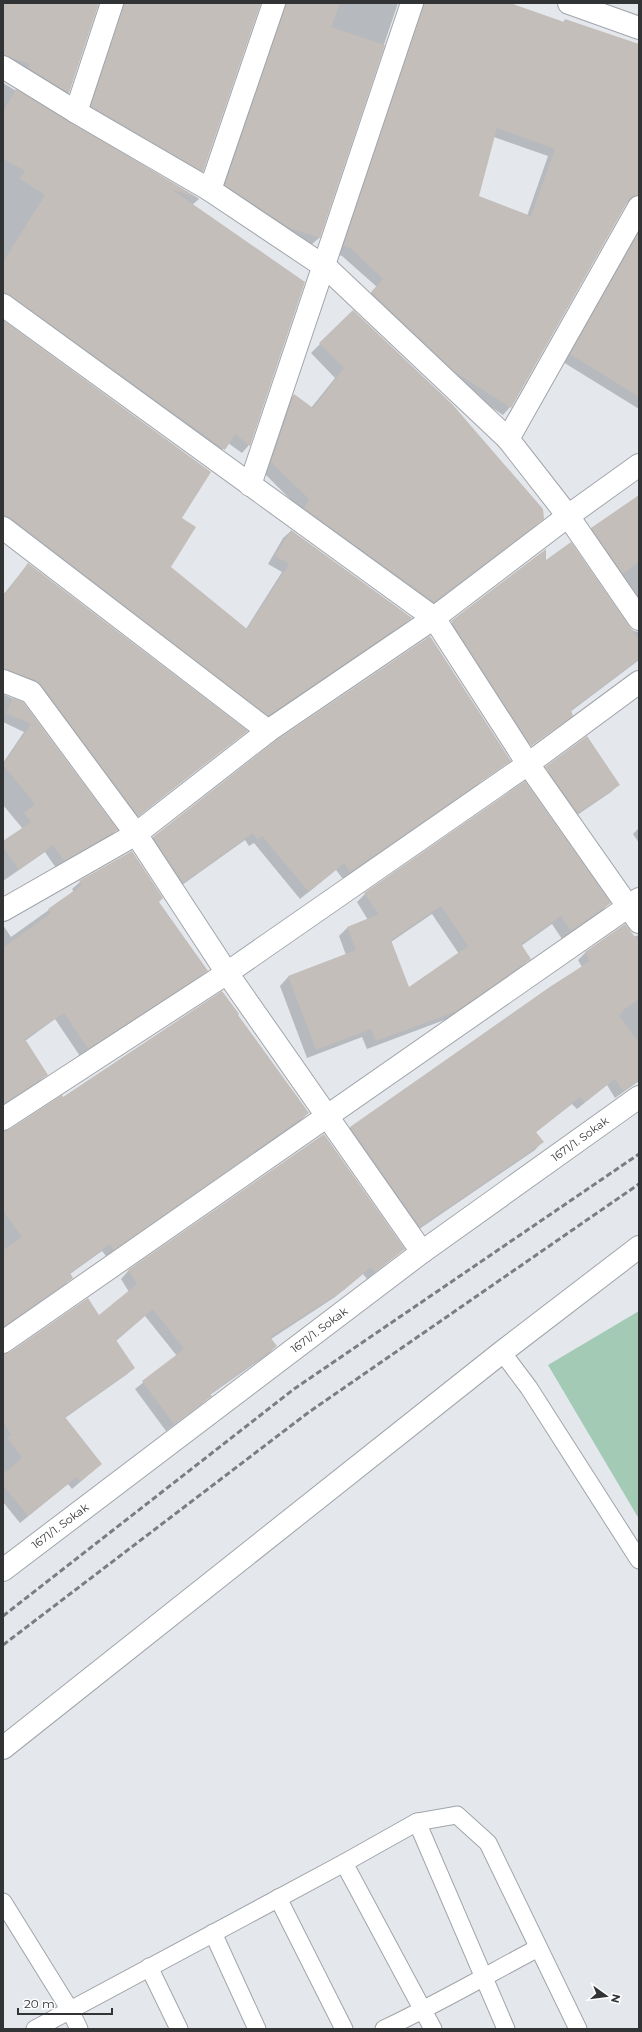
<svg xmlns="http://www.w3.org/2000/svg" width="642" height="2032" font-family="Montserrat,sans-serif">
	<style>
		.green { fill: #a2cab5 }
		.shadow { fill: #0003; fill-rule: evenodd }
		.building { fill: #c4beba; fill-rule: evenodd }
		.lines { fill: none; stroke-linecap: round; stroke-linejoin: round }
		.lane-casing { stroke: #a1a5aa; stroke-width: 19 }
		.street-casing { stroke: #a1a5aa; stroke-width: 24 }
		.lane { stroke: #fff; stroke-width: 17 }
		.street { stroke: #fff; stroke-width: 22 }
		.rail { stroke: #7b7d81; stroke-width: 3; stroke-dasharray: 6 3; stroke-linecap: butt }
		.labels { text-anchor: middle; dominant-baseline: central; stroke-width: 3; stroke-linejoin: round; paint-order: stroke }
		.street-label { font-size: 11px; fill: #313335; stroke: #fff }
	</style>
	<rect width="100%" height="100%" fill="#e4e8ed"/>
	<polygon class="green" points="639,1311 639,1519 548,1365"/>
	<g class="shadow">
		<polygon points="3,3 98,3 68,93 61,100 3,65"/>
		<polygon points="114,3 260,3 202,171 195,179 84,114"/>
		<polygon points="276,3 398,3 319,238 311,245 218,193"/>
		<path d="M414,3h93l55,20 3,-3 74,25v160l-8,-3 -5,1 -116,204 -7,8 -55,-36 -84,-79 13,-13 -35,-31 -6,-2zM494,137l54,19 -21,60 -49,-19z"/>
		<polygon points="3,83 199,199 192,205 249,445 242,453 228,443 216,457 3,303"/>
		<polygon points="639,228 639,409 563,362"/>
		<polygon points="353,311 543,518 533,528 424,611 300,509 262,471 285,404 294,395 311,408 335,378 311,353"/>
		<polygon points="3,322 181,518 169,567 246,629 282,572 268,564 283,538 291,531 411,618 403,625 260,723 3,526"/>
		<polygon points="639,497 639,616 584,536 592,528"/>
		<polygon points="545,551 545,562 634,631 639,632 639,660 521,749 444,629"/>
		<polygon points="28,564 246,731 130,823 33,692 3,678 3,595"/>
		<polygon points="3,694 22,703 116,830 109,838 56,868 45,852 3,881 3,842 23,829 3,805 3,763 24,732 3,722"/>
		<polygon points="549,771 618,785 611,792 570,820 541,779"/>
		<polygon points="482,780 475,787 343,879 336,870 300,899 254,843 249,846 245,840 175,890 146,845 153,838"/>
		<polygon points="639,828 639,843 633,834"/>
		<polygon points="132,852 158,903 207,970 199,978 80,1056 55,1019 25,1041 47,1074 39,1082 3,1106 3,925 11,937 74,892 72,889 80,882"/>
		<path d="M365,894l244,9 -8,9 -39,27 -10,-15 -31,22 9,13 -9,8 -74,52 -80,30 -5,-12 -55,21 -27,-72 8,-9 58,-22 -7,-19 8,-8 21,-8 -11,-18zM432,914l27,40 -51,34 -17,-46z"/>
		<polygon points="639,935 639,1081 615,1098 607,1085 577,1109 572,1104 535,1133 542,1142 535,1150 412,1234 343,1135 350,1128 550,987 582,967 578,960 585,953"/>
		<polygon points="237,1015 308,1113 300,1121 106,1256 102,1251 70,1274 72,1278 64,1285 3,1328 3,1132 10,1130 63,1098"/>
		<polygon points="324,1135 404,1249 367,1279 363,1274 335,1297 271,1339 276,1346 268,1354 210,1395 203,1403 166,1431 135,1389 177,1356 145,1316 116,1341 134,1368 126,1375 65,1418 101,1464 72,1489 68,1484 20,1523 3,1502 3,1358 99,1316 129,1292 121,1279 128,1271"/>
	</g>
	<g class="building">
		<polygon points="3,3 99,3 69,93 28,68 30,64 3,55"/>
		<polygon points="124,3 261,3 203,172 91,106"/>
		<polygon points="286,3 340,3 331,27 385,45 320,238 290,228 225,185"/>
		<path d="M424,3h86l54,19 1,-3 74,25v151l-6,1 -5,5 -117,207 -56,-36 -84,-80 12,-13 -33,-31 -7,-2zM497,128l58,21 -24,67 -52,-20z"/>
		<polygon points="16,89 200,199 171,189 305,282 250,446 235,434 225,450 10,295 3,293 3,262 45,195 20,179 25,171 3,159 3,112"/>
		<polygon points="639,232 639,397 570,354"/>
		<polygon points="353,310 452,404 543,509 544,519 434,602 304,508 309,499 271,462 294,394 313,408 344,368 319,343"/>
		<polygon points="3,320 211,472 182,518 196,527 171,567 247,629 289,564 275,556 291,530 412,618 268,716 11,518 3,516"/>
		<polygon points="639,495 639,562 623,574 591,528"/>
		<polygon points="571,542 639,640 639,659 571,710 573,716 531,746 451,621 546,549 546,560"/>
		<polygon points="28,563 248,731 138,816 41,685 36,680 3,669 3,597"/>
		<polygon points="430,636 511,761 350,872 344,863 309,892 262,836 257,840 253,833 183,883 153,837 275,741"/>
		<polygon points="13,698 23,702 118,830 64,861 53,845 19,870 3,847 3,841 31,822 24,813 35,804 3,765 31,724 6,713"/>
		<polygon points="587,736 620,785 578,813 545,767"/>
		<path d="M525,781l86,122 -40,28 -10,-15 -40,28 10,15 -74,52 -81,30 -5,-12 -55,21 -28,-74 68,-26 -9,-23 32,-13 -15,-21zM441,906l27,40 -59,41 -18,-47z"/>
		<polygon points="132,851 163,898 159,902 208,971 88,1049 64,1013 25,1039 48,1075 3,1104 3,948 51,913 48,909 82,885 79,881"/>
		<polygon points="625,924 639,942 639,999 622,1011 623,1013 619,1015 639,1043 639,1080 623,1091 615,1079 585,1102 580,1097 536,1132 544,1142 420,1227 350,1127 550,987 590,961 585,952"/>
		<polygon points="222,991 239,1014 238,1015 309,1113 114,1250 110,1244 70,1273 73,1278 3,1327 3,1250 22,1237 3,1211 3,1131 10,1129 62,1095 63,1097"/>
		<polygon points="324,1134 405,1249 375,1272 371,1267 344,1290 270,1337 277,1346 210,1394 212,1396 174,1424 142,1381 184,1349 153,1309 116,1340 135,1368 65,1417 102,1464 80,1482 77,1477 28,1516 3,1485 3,1474 22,1458 7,1438 11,1435 3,1422 3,1354 10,1352 88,1298 99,1315 137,1284 128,1270"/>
	</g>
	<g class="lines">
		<g class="lane-casing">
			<g id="lane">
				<polyline points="502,1352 529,1388 639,1560"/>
				<polyline points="417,1822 506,2029"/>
				<polyline points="344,1863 433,2029"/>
				<polyline points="278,1898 344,2029"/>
				<polyline points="3,1902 70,2010 79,2029"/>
				<polyline points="213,1933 257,2029"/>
				<polyline points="149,1967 179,2029"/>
				<polyline points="35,2029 344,1863 417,1822 457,1815 488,1843 578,2029"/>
				<path d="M384,2029c53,-25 103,-54 154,-81"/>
			</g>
		</g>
		<g class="street-casing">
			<g id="street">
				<polyline points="569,3 639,28"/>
				<polyline points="3,67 76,112 210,190 328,269 508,439 568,516 639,619"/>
				<polyline points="76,112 112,3"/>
				<polyline points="210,190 274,3"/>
				<polyline points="3,305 434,618 528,764 639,922"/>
				<polyline points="508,439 639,207"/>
				<polyline points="250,485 412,3"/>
				<polyline points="3,528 268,731"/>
				<polyline points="3,681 31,692 136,834 227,973 422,1252"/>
				<polyline points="3,910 136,834 268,731 434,618 568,516 639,465"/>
				<polyline points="3,1119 227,973 528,764 639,682"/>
				<polyline points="3,1342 639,899"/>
				<polyline points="3,1570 422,1252 639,1097"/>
				<polyline points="3,1748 502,1352 639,1247"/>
			</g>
		</g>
		<use href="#lane" class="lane"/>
		<use href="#street" class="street"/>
		<g class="rail">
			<polyline points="3,1616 294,1389 639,1154"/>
			<polyline points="3,1645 309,1412 639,1184"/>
		</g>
	</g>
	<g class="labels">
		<g class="street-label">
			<text transform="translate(580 1139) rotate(-36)">1671/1. Sokak</text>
			<text transform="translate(319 1330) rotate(-37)">1671/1. Sokak</text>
			<text transform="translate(60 1526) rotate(-37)">1671/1. Sokak</text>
		</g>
	</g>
	<rect width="642" height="2032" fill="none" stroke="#313335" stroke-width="8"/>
	<g transform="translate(606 1996) rotate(104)" stroke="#ffffff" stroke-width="3" paint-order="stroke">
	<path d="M0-3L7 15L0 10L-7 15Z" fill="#313335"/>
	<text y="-6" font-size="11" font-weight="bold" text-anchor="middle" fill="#313335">N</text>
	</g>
	<path d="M18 2008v6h94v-6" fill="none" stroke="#313335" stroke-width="2"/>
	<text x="24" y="2008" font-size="12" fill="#313335" stroke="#ffffff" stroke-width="3" paint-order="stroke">20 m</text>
</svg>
